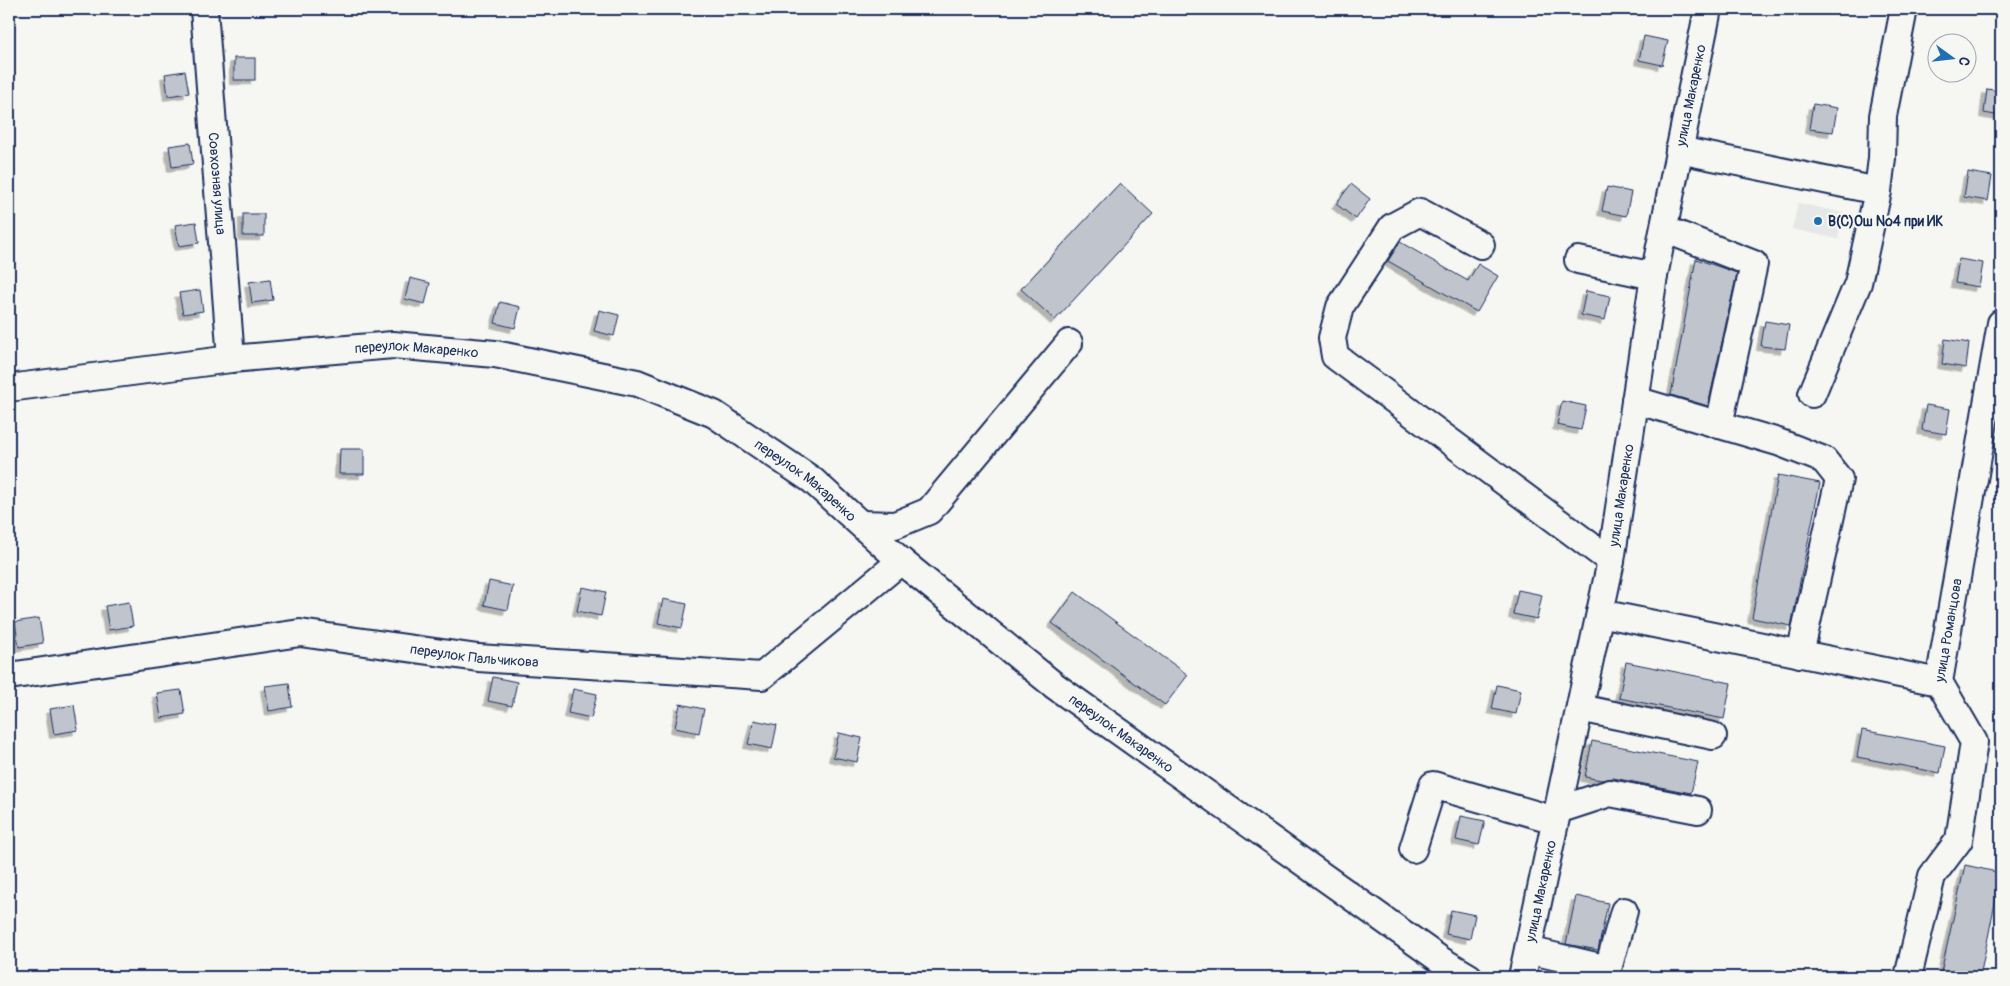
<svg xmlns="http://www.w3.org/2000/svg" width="2010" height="986" font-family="Pangolin,sans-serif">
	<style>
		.built { fill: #e6e7e7 }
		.building { fill: #c0c4cd; stroke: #1b2f5e; filter: url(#shadow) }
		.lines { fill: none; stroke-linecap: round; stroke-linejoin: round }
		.minor-casing { stroke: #1b2f5e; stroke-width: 30 }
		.minor { stroke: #f6f6f2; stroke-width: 26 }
		.poi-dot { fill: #1f6fb2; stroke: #f6f6f2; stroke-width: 2 }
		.labels { text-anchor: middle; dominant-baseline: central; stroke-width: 4.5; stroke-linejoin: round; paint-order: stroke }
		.street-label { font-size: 14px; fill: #1b2f5e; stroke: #f6f6f2 }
		.poi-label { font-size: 14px; font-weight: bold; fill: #1b2f5e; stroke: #f6f6f2; text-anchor: start }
	</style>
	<defs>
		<filter id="shadow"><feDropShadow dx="-4.5" dy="4.5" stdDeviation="0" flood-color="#0004"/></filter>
	</defs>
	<rect width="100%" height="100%" fill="#f6f6f2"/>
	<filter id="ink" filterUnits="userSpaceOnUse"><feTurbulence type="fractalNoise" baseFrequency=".02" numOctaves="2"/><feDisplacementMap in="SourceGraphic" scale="10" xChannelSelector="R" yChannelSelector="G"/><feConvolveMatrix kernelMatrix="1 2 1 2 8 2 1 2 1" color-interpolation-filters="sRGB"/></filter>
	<g filter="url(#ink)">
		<polygon class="built" points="1798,203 1843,213 1838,239 1792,229"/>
		<g class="building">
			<polygon points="1644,36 1668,41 1662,65 1639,60"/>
			<rect x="234" y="58" width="21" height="22"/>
			<polygon points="185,71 189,93 168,96 165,74"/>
			<polygon points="1987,89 2001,91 2001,116 1984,113"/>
			<polygon points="1813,104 1837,108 1833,132 1809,129"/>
			<polygon points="190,143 193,164 172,167 169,146"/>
			<polygon points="1968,172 1992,176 1988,201 1964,197"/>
			<polygon points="1120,183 1153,214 1055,320 1021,289"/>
			<polygon points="1351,184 1370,199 1356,219 1336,204"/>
			<polygon points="1607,187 1631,192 1626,216 1602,211"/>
			<rect x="243" y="214" width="21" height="22"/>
			<polygon points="196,222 199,243 179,246 175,225"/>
			<polygon points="1400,242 1468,281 1478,264 1498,276 1477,312 1388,261"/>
			<polygon points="1696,259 1737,273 1708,406 1671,395"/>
			<polygon points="1959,259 1983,263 1979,287 1955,283"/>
			<polygon points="410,278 430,283 425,304 405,299"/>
			<polygon points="270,279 273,300 252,303 249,282"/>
			<polygon points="200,290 203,311 183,314 179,293"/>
			<polygon points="1586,291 1610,296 1605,320 1581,315"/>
			<polygon points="500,302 520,307 515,328 495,323"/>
			<polygon points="599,310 619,315 614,336 594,331"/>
			<polygon points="1765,321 1789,325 1785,349 1761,346"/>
			<polygon points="1945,339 1969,343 1966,368 1942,364"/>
			<polygon points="1562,401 1586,406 1581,430 1557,425"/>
			<polygon points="1926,405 1950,409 1946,434 1922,430"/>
			<polygon points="340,449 364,449 364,474 339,474"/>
			<polygon points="1778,475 1820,483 1791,626 1752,618"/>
			<polygon points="489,581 513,586 508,610 484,605"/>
			<polygon points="582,587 606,592 601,616 577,611"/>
			<polygon points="1518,590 1542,595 1537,619 1513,614"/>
			<polygon points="1075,592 1188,675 1165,705 1052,623"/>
			<polygon points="663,599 687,604 682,628 658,623"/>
			<polygon points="129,602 133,626 109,630 105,606"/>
			<polygon points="39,618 43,643 19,647 15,622"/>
			<polygon points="1626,662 1731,683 1724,719 1619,698"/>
			<polygon points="493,677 517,682 512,706 488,701"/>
			<polygon points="289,683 292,707 269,711 265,686"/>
			<polygon points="1497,685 1521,690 1516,714 1492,709"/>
			<polygon points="573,689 597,694 591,718 568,713"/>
			<polygon points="181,690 185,714 161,718 157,693"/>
			<polygon points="680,704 704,709 699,733 675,728"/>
			<polygon points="74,705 78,730 54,734 50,709"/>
			<polygon points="754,720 777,725 772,749 748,744"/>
			<polygon points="1862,730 1945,746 1940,773 1857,757"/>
			<polygon points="839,733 862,738 857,762 833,757"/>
			<polygon points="1592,741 1698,762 1691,793 1613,778 1601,780 1585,777"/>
			<polygon points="1461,816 1485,821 1479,845 1456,840"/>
			<polygon points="1965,865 2001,873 1980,977 1940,977"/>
			<polygon points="1576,896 1608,903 1598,950 1566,944"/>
			<polygon points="1451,910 1475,915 1470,939 1446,934"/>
		</g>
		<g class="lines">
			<g class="minor-casing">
				<g id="minor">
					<path id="s1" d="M204,9l27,350"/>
					<polyline points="1679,150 1878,191 1858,283 1812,394"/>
					<polyline points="1878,191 1882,158 1883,116 1904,9"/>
					<polyline points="1664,229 1754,264 1719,425"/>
					<polyline points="1481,245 1420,212 1392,227 1340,307 1332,338 1335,356 1611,561"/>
					<polyline points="1578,260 1654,276"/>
					<path id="s2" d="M9,388l222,-29 162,-14 102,9 142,29 77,31 98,66 89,81 154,125 387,275 27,16"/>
					<polyline points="1635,400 1778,442 1824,460 1839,479 1800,654"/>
					<polyline points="861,524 895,525 929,511 1069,343"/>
					<polyline points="1600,613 1939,682"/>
					<path id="s3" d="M9,676l291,-43 178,25 284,18 139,-115"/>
					<polyline points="1580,708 1713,736"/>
					<polyline points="1558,810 1610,793 1698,810"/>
					<polyline points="1413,849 1433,785 1555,820"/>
					<polyline points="1528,950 1608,969 1624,911"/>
					<path id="s4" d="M1522,977l89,-416 43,-285 54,-267"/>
					<path id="s5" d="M1908,977l24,-101 27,-36 15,-98 -35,-60 62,-359"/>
				</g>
			</g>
			<use href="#minor" class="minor"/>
		</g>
	</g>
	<circle class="poi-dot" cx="1818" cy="221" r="5"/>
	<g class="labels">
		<g class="street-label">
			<text stroke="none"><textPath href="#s4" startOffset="898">улица Макаренко</textPath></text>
			<text stroke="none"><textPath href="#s1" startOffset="175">Совхозная улица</textPath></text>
			<text stroke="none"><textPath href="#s2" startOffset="410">переулок Макаренко</textPath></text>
			<text stroke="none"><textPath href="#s2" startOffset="830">переулок Макаренко</textPath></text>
			<text stroke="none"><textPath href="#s4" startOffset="492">улица Макаренко</textPath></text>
			<text stroke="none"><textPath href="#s5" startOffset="370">улица Романцова</textPath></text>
			<text stroke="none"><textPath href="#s3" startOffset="470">переулок Пальчикова</textPath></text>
			<text stroke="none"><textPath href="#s2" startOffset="1235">переулок Макаренко</textPath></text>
			<text stroke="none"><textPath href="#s4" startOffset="88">улица Макаренко</textPath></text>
		</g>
		<g class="poi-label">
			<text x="1828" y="221">В(С)Ош №4 при ИК</text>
		</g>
	</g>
	<rect width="2010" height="986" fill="none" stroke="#f6f6f2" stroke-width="30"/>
	<rect x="15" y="15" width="1980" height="956" fill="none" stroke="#1b2f5e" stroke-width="2" filter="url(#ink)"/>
	<g transform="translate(1952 58) rotate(105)"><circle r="24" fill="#f6f6f2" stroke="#9ea6b7"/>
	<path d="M0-4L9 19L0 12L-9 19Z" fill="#1f6fb2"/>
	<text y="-8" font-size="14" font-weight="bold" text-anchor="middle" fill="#1b2f5e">С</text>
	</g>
</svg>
